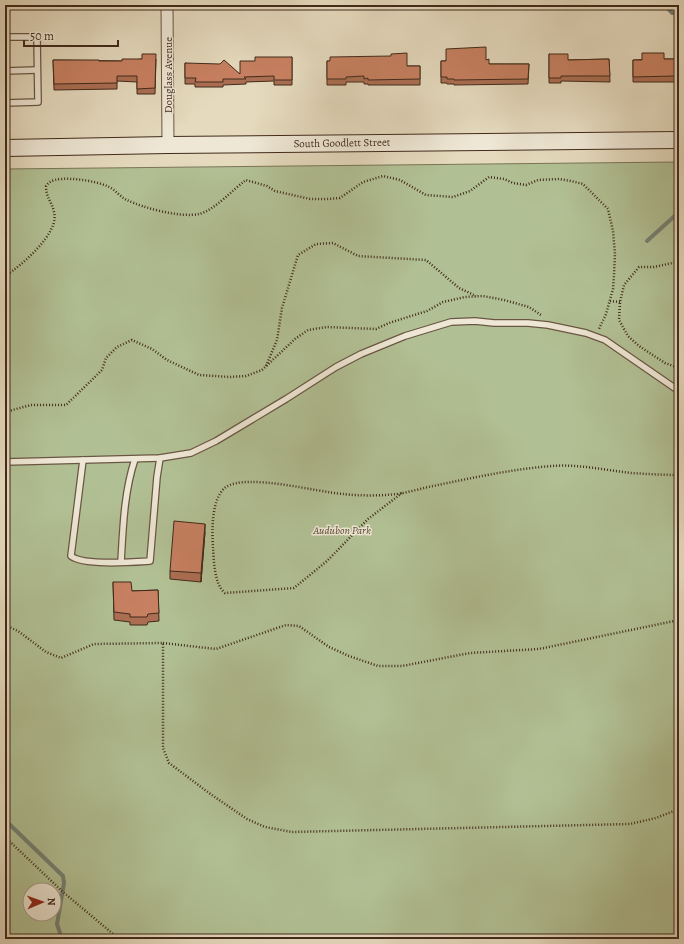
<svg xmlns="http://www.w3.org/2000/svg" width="684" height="944" font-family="Alegreya,serif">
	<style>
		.green { fill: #b1c094; stroke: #797558; fill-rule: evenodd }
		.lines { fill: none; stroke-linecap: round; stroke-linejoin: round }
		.stream { stroke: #748174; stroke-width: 4 }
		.lane-casing { stroke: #6a5644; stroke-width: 8 }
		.street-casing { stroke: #6a5644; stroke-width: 13 }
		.secondary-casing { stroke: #412a1b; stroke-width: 18 }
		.path { stroke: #412a1b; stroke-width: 2.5; stroke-dasharray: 1 2; stroke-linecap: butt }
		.lane { stroke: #eee7d5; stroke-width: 5.5 }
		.street { stroke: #eee7d5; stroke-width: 11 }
		.secondary { stroke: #eee7d5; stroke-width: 16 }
		.wall { fill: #ab6e53; stroke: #412a1b }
		.shaded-wall { fill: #8b5a44; stroke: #412a1b }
		.building { fill: #c78061; stroke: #412a1b }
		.labels { text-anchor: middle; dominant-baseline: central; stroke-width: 3; stroke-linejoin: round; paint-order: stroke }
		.street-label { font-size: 11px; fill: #412a1b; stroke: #eee7d5 }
		.park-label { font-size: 11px; font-style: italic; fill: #574833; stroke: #eee7d5 }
	</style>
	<rect width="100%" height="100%" fill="#e5dabe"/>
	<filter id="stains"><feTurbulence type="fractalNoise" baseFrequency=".005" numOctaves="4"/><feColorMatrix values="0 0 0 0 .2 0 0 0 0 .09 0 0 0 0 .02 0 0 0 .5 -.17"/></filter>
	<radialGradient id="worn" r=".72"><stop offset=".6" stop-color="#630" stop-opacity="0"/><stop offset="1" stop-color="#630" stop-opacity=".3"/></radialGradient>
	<path class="green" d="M679,162v777h-674v-770zM30,890h24v24h-24z"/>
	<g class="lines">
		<g class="stream">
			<polyline points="665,5 672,13 679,13"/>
			<polyline points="647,241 679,212"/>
			<polyline points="5,820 63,876 64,883 57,924 62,939"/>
		</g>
		<g class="lane-casing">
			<g id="lane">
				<polyline points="5,37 37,37 38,102 5,103"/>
				<polyline points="5,71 37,70"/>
				<path d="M83,460l-12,96c12,10 63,6 79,5l7,-84 3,-19"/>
				<polyline points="5,462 160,458 191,453 216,441 286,399 336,367 361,354 405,336 451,322 475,321 494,323 528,323 548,325 586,333 605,340 679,391"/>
				<path d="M121,562c2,-34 3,-70 14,-103"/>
			</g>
		</g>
		<g class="street-casing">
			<polyline id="street" points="167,5 168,145"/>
		</g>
		<g class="secondary-casing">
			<polyline id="secondary" points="5,148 168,145 679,140"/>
		</g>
		<g class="path">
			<polyline points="679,259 677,262 654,267 639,267 624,285 620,302 619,320 628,336 639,346 665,363 679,368"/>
			<path d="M5,276c16,-10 55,-43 49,-64 -2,-10 -8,-14 -8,-26 1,-1 2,-3 4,-4 10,-7 47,-1 57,4 8,3 13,11 20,14 16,8 54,18 72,14 16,-4 33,-24 47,-34l21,6 8,5 13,3 22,5h18l12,-1 23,-16 20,-6 17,4 26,15 27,2 17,-6 19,-14 15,2 9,4 13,2 12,-5 21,-1 12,2 12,3 25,25 5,22 2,23 -1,21 -1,14 -7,25 -7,15"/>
			<polyline points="610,301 620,302"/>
			<polyline points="266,366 277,340 282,308 298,255 316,244 333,243 358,256 426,260 459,288 476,296"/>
			<polyline points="5,412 31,405 66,405 102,370 106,358 117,347 132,340 152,349 167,360 199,375 230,377 246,376 262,370 295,339 308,330 327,327 376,329 389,323 427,311 443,302 465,297 483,296 504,300 529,307 541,315"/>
			<path d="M402,493l-34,26 -41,42 -33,27 -69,5c-11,-9 -11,-32 -12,-46 -1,-16 -2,-49 13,-60 21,-14 91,5 117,7 15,2 46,2 60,-1 10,-2 20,-5 30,-7 39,-8 79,-17 119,-20 26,-2 53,4 79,7 16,1 32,2 48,2"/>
			<polyline points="5,625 18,631 46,652 61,658 94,644 163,643 163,748 169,763 209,793 247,819 265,827 292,832 630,824 656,818 679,809"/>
			<polyline points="163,643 216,649 286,625 299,626 329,647 349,656 378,666 402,666 470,653 539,649 679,620"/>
			<polyline points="5,837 63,892 119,939"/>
		</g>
		<use href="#lane" class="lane"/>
		<use href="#street" class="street"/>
		<use href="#secondary" class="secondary"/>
	</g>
	<g class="wall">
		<polygon points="549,54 568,60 609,59 610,82 561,81 561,83 549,83"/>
		<polygon points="292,57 292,85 274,85 274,81 246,82 246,84 223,85 223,87 195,87 195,84 185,84 185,63 240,74"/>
		<polygon points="142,59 156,59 155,94 137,94 137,82 117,81 117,89 54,90 53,60 122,61"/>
		<polygon points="664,59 679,59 679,84 675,84 675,82 633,82 633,60"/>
		<polygon points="486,60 489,64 529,64 528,84 454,85 454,84 447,84 447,83 441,83 441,61"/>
		<polygon points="327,61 407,66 420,66 420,85 368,85 368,84 364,84 364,82 346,82 346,85 327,85"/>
		<polygon points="205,532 201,582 170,579 170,571"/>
		<polygon points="113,582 132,591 158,590 159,621 148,622 147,625 130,625 130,622 114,620"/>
	</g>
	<polygon class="shaded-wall" points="205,524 205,532 201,582 201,573"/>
	<g class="building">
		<polygon points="486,47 486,60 489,59 489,64 529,64 528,79 454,80 454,79 447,79 447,77 441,77 441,61 446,61 446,49"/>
		<polygon points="407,53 407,66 420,66 420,79 368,80 368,78 364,79 364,76 346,77 346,79 327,79 327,61 330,61 330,57 391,56 391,54"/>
		<polygon points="642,53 664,53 664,59 679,59 679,79 675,78 675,76 633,77 633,60 642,60"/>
		<polygon points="142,54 156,54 155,88 137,89 137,76 117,76 117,83 54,84 53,60 99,60 99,61 122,61 122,59 142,59"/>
		<polygon points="549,54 568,54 568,60 609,59 610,76 561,76 561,78 549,78"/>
		<polygon points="255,57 292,57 292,80 274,80 274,76 244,77 246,79 223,79 223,82 195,82 196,78 185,78 185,63 220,64 224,60 240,74 240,61 255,61"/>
		<polygon points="174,521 205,524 201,573 170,571"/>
		<polygon points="113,582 131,582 132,591 158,590 159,613 148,614 147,617 130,617 130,614 114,612"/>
	</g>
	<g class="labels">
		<g class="street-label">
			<text transform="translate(168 75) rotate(-90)">Douglass Avenue</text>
			<text transform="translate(342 143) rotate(-1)">South Goodlett Street</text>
		</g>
		<g class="park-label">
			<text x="342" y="530">Audubon Park</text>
		</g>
	</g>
	<rect width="684" height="944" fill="none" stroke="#e5dabe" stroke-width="20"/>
	<rect x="6" y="6" width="672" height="932" fill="none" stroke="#412a1b" stroke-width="2"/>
	<rect x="10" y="10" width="664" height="924" fill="none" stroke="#412a1b"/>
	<g transform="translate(42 902) rotate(88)"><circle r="19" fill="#eee7d5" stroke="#a99b8b"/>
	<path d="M0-3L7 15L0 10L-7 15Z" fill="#8f2418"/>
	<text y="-6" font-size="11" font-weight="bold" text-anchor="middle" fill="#412a1b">N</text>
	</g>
	<path d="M24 40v6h94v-6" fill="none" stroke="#412a1b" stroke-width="2"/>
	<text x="30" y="40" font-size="12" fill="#412a1b" stroke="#eee7d5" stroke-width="3" paint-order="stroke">50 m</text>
	<rect width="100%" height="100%" filter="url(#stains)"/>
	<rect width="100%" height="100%" fill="url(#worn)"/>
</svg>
